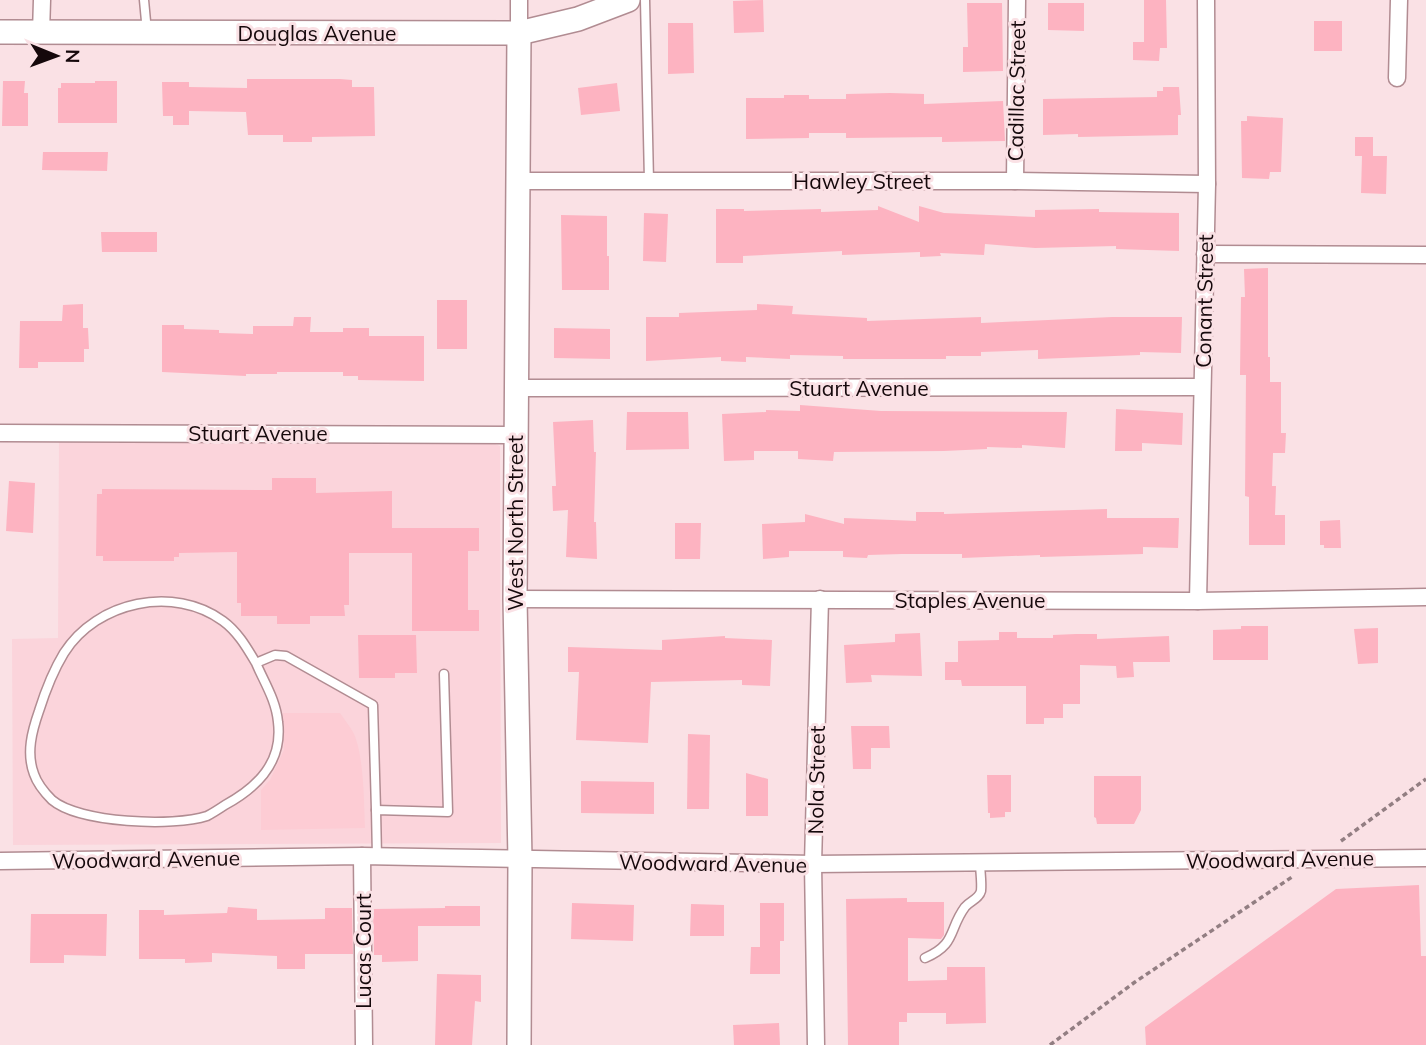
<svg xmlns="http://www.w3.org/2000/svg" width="1426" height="1045" font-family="Mulish,sans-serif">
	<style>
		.built { fill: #fbd4db }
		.green { fill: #fdccd4 }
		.building { fill: #fdb3c1 }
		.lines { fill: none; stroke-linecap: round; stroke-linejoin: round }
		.lane-casing { stroke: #b18c92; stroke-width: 11 }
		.street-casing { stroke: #b18c92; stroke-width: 19 }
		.secondary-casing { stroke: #b18c92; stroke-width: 26 }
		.path { stroke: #927e82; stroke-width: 3.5; stroke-dasharray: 5 3.5; stroke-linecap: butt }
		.lane { stroke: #fff; stroke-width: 8 }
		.street { stroke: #fff; stroke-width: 16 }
		.secondary { stroke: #fff; stroke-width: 23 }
		.labels { text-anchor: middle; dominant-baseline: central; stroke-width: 6; stroke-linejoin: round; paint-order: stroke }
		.street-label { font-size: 21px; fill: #15080b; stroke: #fae1e5 }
	</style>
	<rect width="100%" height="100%" fill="#fae1e5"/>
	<polygon class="built" points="487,441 500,446 501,843 13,845 12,639 58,638 59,442"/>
	<path class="green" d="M283,713h57c4,6 9,12 13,19 11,21 11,71 12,96l-104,2v-40l9,-10 14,-30z"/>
	<g class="building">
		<polygon points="763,0 764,32 734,33 733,1"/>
		<polygon points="1144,0 1166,0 1167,48 1160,48 1159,61 1133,60 1133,42 1144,42"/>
		<polygon points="967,3 1002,3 1003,71 963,72 963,47 968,47"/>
		<polygon points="1048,3 1084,3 1084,31 1048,30"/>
		<rect x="1314" y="21" width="28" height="30"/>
		<polygon points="668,23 693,23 694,73 668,74"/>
		<polygon points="247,79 340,79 352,80 352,87 374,87 375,136 312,137 312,142 283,142 283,135 248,135 246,112 189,111 189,125 173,125 173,116 163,116 162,82 189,82 189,87 247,88"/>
		<polygon points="3,81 25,81 24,93 28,93 28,126 2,126"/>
		<polygon points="95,81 117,81 117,123 58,123 58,88 61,88 61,83 95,83"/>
		<polygon points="617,83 620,111 581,115 578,88"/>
		<polygon points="1163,87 1179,87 1181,115 1178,115 1178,135 1078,137 1078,134 1043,135 1043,99 1157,97 1157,91 1163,91"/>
		<polygon points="890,93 924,94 924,104 1003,101 1005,141 942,142 942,137 846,138 846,133 809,133 809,138 746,139 746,98 784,98 784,95 809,95 809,99 846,99 846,94"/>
		<polygon points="1247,116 1283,118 1281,172 1270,172 1269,179 1242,178 1241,121 1247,121"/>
		<polygon points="1355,137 1373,137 1373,156 1387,156 1386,194 1361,193 1362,156 1355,156"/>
		<polygon points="43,152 108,152 107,171 42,170"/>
		<polygon points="878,206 919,222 919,206 944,213 1035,217 1035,210 1099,209 1099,212 1179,213 1179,251 1116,249 1116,246 1035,248 985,244 984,255 940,253 941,256 920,257 920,252 842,255 842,251 743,256 743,263 716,263 716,209 744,209 744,211 821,209 821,212 878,210"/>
		<polygon points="644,213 668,214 666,262 643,261"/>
		<polygon points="561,215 607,216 607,256 609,256 609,290 562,290"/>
		<polygon points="101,232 157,232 157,252 102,252"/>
		<polygon points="1268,268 1268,357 1270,357 1270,382 1281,382 1281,433 1286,433 1285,453 1273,453 1272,486 1276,486 1275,515 1285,515 1285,545 1249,545 1249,497 1245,496 1246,375 1240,375 1241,297 1245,297 1244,269"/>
		<rect x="437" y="300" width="30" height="49"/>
		<polygon points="83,304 83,328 88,328 89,349 84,349 84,362 38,362 38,368 19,368 20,321 62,321 63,305"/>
		<polygon points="757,304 793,306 792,314 867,318 867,321 981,317 981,323 1112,317 1182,317 1181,353 1140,352 1140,355 1038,359 1038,350 981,352 981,356 946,356 946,359 843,359 843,356 790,355 790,359 746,357 746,362 721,361 721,357 646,361 646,317 679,317 679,313 757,310"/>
		<polygon points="294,317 311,317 310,332 343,332 343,328 369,328 369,336 424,336 424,381 358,380 358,376 343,376 343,372 277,372 277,374 246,374 246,376 162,372 162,325 184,325 184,329 219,330 219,333 253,334 253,326 293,326"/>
		<polygon points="554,328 610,329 610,359 554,358"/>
		<polygon points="800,405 881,411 1067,412 1065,448 1022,445 1022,448 987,447 987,449 944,451 834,452 833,461 798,459 798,451 754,451 754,460 724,461 722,414 766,412 766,410 800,411"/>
		<polygon points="1116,409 1183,413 1182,445 1142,443 1142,451 1115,451"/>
		<polygon points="627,412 688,412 689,449 626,450"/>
		<polygon points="593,420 594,452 596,452 594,522 596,522 597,559 566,557 568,510 553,511 552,486 556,486 553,422"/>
		<polygon points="272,478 316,478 316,493 392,491 392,528 479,528 479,551 468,551 468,610 479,610 479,631 412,631 412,553 349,553 349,605 344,605 345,616 310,616 310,624 277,624 277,616 241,616 241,603 237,603 237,552 179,553 179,557 174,557 174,561 103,561 103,556 96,556 97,494 102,494 102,489 272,490"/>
		<polygon points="9,481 35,483 33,533 6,531"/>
		<polygon points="1107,509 1107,518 1179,518 1178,548 1143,547 1143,554 1040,557 1040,555 962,558 962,554 902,554 868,555 867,558 843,557 843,551 789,551 789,557 763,559 762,524 805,522 805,514 844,524 844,518 916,521 916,512 944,512 944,514"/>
		<polygon points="1340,520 1341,548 1324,548 1324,545 1320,545 1320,521"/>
		<polygon points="675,523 701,523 700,559 675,559"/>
		<polygon points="1241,626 1268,626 1268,660 1213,660 1213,630 1241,629"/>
		<polygon points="1378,628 1378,663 1358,664 1354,629"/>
		<polygon points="999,632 1017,632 1017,638 1053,638 1053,635 1076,634 1097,634 1097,639 1169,636 1170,662 1133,662 1134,677 1117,678 1116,666 1080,665 1080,704 1063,704 1063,718 1044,718 1044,724 1026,724 1026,686 962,686 961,680 945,680 945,662 958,662 958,641 999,640"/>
		<polygon points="920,633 922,676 871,675 872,682 846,683 844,645 895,642 895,634"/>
		<polygon points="358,635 416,635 417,673 395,673 395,678 359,678"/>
		<polygon points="725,636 725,638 772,640 770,686 742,685 742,680 651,682 648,743 576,740 579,672 568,672 568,647 662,650 662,640"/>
		<polygon points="851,726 889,726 890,748 871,748 871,769 853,769"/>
		<polygon points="688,734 710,735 709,809 687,809"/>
		<polygon points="746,773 768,779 768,816 746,816"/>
		<polygon points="987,775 1011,775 1011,812 1005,812 1005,817 990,818 990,813 988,813"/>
		<polygon points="1094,776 1141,776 1141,810 1134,824 1097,824 1096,818 1094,817"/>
		<polygon points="581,781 654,782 654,814 581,813"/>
		<polygon points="1419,885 1421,956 1426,956 1426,1045 1146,1045 1145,1027 1336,889"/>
		<polygon points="907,898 907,902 944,902 944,935 941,939 908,938 908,981 947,980 947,967 985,967 986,1023 946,1024 946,1013 907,1013 907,1022 899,1022 899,1045 848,1045 846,899"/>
		<polygon points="572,903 634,905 633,941 571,939"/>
		<polygon points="760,903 784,903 784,941 780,941 780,974 750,974 751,947 760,947"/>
		<polygon points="691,904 724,905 724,936 690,936"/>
		<polygon points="445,906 480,906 480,926 418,926 418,961 382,962 382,955 374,955 373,909 445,908"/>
		<polygon points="228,907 257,909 257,920 325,919 325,908 352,908 353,954 305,954 305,969 277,969 277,956 212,953 212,962 185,963 185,959 139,959 139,910 164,910 164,915 227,913"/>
		<polygon points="31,914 107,914 106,956 64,955 64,963 30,963"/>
		<polygon points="437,974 481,975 481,1002 475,1001 472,1045 435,1045"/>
		<polygon points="779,1023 780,1045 734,1045 733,1025"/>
	</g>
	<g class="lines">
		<g class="lane-casing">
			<g id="lane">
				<polyline points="144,0 147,32"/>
				<polyline points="645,0 649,181"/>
				<path d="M256,663c-9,-15 -18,-31 -33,-42 -49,-36 -126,-20 -159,32 -11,18 -19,39 -25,58 -7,20 -13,42 -5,63 3,9 11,19 18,26 27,23 122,27 155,16 6,-3 12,-7 18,-11 33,-18 58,-43 53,-83 -2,-22 -14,-40 -22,-59l19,-8 11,1 87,49 3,105"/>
				<polyline points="377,857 376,810 448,812 444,674"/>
				<path d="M925,958c32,-14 23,-28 40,-51 5,-6 14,-8 16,-16 1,-9 -1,-20 -1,-29"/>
			</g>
		</g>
		<g class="street-casing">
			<g id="street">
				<polyline points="519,0 519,33"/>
				<polyline points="41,33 42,0"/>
				<polyline points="1397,78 1399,0"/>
				<polyline points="517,181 1015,181 1207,184"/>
				<polyline points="1015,181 1017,0"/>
				<polyline points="1205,254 1426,255"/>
				<polyline points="515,388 1202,387"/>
				<polyline points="0,433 516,435"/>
				<polyline points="515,599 1198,601 1426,597"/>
				<polyline points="1198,601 1207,184 1206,0"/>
				<polyline points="362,856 364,1045"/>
				<polyline points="0,861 362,856 813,864 1426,858"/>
				<polyline points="816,1045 813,864 820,599"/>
			</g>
		</g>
		<g class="secondary-casing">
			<g id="secondary">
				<polyline points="0,32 519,33 578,19 628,0"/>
				<polyline points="519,33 515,599 520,860 519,1045"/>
			</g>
		</g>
		<g class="path">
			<polyline points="1341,841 1426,779"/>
			<polyline points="1050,1045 1135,982 1292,877"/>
		</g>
		<use href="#lane" class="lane"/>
		<use href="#street" class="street"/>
		<use href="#secondary" class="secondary"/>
	</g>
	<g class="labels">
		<g class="street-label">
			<text x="317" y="33">Douglas Avenue</text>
			<text transform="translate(1016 91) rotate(-89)">Cadillac Street</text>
			<text x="862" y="181">Hawley Street</text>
			<text transform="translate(1204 301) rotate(-89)">Conant Street</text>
			<text x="859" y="388">Stuart Avenue</text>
			<text x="258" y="433">Stuart Avenue</text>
			<text transform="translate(515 523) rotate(-90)">West North Street</text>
			<text x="970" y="600">Staples Avenue</text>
			<text transform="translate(816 780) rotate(-89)">Nola Street</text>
			<text transform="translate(146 859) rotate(-1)">Woodward Avenue</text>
			<text transform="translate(1280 859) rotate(-1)">Woodward Avenue</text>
			<text transform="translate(713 863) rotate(1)">Woodward Avenue</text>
			<text transform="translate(363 951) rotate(-90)">Lucas Court</text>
		</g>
	</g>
	<g transform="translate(56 56) rotate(91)" stroke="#fae1e5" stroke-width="5" paint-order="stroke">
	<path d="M0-5L12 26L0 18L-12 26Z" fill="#15080b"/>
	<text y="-10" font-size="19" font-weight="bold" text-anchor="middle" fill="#15080b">N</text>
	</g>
</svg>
